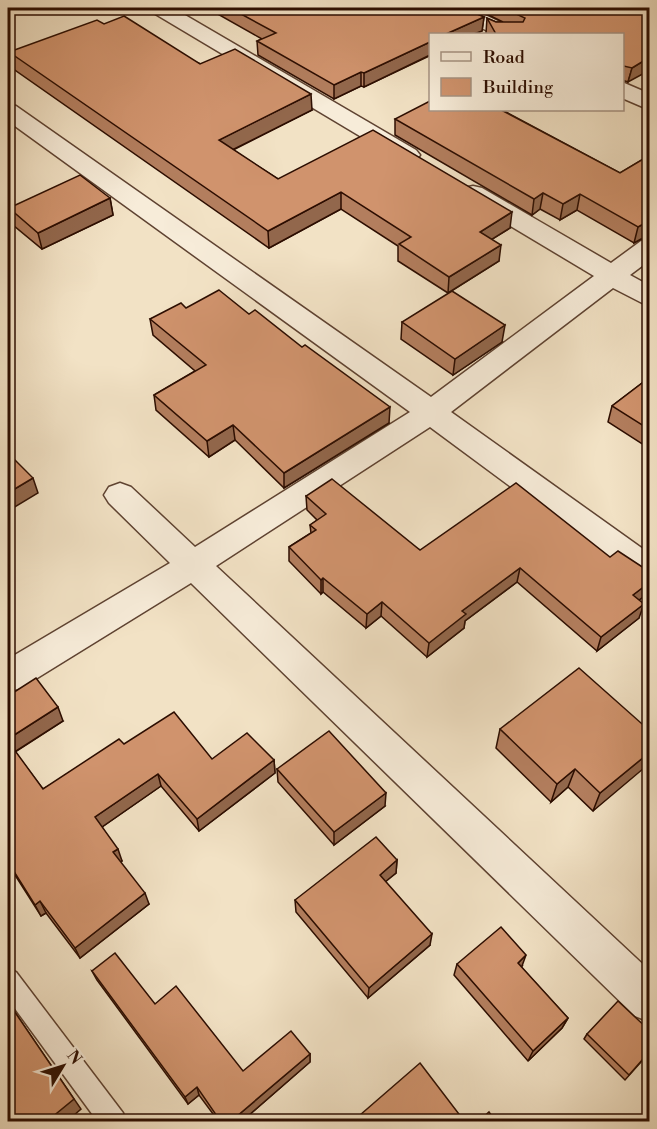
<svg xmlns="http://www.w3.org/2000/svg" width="657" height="1129" font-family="'Libre Bodoni',serif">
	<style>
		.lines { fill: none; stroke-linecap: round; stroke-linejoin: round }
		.lane-casing { stroke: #5e4231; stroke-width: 3 }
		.street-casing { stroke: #5e4231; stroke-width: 3 }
		.lane { fill: #f7ecd9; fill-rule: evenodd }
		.street { fill: #f7ecd9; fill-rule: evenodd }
		.wall { fill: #b37e5e; stroke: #2c0d00; stroke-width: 1.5 }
		.shaded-wall { fill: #92674c; stroke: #2c0d00; stroke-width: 1.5 }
		.building { fill: #d0936d; stroke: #2c0d00; stroke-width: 1.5 }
	</style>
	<rect width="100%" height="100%" fill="#f2e2c5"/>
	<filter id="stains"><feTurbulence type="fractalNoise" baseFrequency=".00333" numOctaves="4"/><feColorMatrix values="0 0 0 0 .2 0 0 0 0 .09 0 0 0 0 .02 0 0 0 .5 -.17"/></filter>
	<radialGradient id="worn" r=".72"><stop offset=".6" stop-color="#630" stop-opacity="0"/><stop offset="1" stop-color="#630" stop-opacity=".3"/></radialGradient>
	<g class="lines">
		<g class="lane-casing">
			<polygon id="lane" points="8,968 16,972 123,1113 126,1122 98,1122 8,999"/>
		</g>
		<g class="street-casing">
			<g id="street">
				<polygon points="149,8 173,8 416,150 420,155 416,160 400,160 152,12"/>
				<polygon points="445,8 470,8 517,30 521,34 494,34 448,12"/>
				<polygon points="622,82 650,94 650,110 622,98"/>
				<polygon points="8,104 16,106 431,397 594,276 464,198 461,193 464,188 473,186 482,188 611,263 641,241 650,239 650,260 630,275 650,286 650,307 613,288 451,412 650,554 650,585 638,581 430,427 216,566 650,971 650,1022 635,1016 191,583 21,688 8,692 8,659 170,563 109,503 104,495 109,487 120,483 131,487 195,547 410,412 8,121"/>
			</g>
		</g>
		<use href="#lane" class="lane"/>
		<use href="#street" class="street"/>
	</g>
	<g class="wall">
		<polygon points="207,8 464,8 484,17 482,31 364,87 361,86 334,99 258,55 257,41 262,39"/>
		<polygon points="474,8 650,8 628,82 622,80 622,34 487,34 486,33 487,18 496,22 503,22"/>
		<polygon points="104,24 312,110 233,150 278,179 510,228 492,239 499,261 448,293 398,261 398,246 341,209 269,248 12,68 9,52"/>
		<polygon points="506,112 620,173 650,155 641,239 634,243 577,210 560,220 540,209 532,215 395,135 395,119"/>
		<polygon points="110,198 113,215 42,249 13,225 9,208"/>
		<polygon points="186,308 389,423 284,488 235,440 209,457 156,410 154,395 195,371 153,335 150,319"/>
		<polygon points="402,322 502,342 453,375 401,339"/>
		<polygon points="650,377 650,449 608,422 612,406"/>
		<polygon points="306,496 420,550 650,592 639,600 639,618 597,651 517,582 465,621 464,628 427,657 381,616 366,628 323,592 321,594 289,561 289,547 311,533 310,525 317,520 307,510"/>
		<polygon points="8,696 63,721 15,752 43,789 124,744 212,759 274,760 275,773 199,831 161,786 102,827 122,861 120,862 149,904 80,958 46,913 41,916 8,864"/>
		<polygon points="500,729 650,731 593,811 568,787 551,802 496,748"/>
		<polygon points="277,769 385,806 334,845 278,782"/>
		<polygon points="397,860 396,873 385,881 430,945 368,998 296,912 295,900"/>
		<polygon points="457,964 522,966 521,967 568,1018 562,1028 528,1061 454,975"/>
		<polygon points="92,971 155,1004 243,1071 310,1054 310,1062 241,1122 219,1122 199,1095 188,1104 97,980"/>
		<polygon points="587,1034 650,1052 625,1080 584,1039"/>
	</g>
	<g class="shaded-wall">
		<polygon points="484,17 482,31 474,34 446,34"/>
		<polygon points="430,42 430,55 364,87 364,73"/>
		<polygon points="650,57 650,70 628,82 632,68"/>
		<polygon points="361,72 361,86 334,99 334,85"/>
		<polygon points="311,94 312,110 220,156 219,140"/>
		<polygon points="341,192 341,209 269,248 268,231"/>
		<polygon points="543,193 540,209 532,215 534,199"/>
		<polygon points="580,194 577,210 560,220 563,204"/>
		<polygon points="110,198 113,215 42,249 38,233"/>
		<polygon points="512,212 510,228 478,248 480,232"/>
		<polygon points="650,222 650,238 641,239 634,243 638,227 645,223"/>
		<polygon points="501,245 499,261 448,293 449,277"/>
		<polygon points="505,325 502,342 453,375 455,359"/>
		<polygon points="390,407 389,423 284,488 284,473"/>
		<polygon points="233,425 235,440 209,457 207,441"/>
		<polygon points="33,478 38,493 8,511 8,493"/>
		<polygon points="520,568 517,582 465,621 464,628 427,657 429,643 462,611"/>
		<polygon points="323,578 323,592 321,594 321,580"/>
		<polygon points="650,582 650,592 628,608 633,595"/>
		<polygon points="382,602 381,616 366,628 367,614"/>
		<polygon points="644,604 639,618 597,651 601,637"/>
		<polygon points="58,707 63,721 13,753 8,742 8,739"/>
		<polygon points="650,752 650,763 593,811 600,793"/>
		<polygon points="274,760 275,773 199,831 197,819"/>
		<polygon points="575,769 568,787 551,802 557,784"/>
		<polygon points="158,774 161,786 99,829 95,817"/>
		<polygon points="386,793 385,806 334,845 334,832"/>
		<polygon points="118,849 122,861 117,864 113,852"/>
		<polygon points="397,860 396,873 379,887 380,875"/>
		<polygon points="145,893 149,904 80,958 75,948"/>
		<polygon points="40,901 46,913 41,916 35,905"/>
		<polygon points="432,934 430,945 368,998 369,988"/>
		<polygon points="526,955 522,966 513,974 518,963"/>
		<polygon points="8,1002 81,1109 66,1122 46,1122"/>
		<polygon points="568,1018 562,1028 528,1061 533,1051"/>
		<polygon points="310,1054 310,1062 241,1122 230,1122"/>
		<polygon points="197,1087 199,1095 188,1104 185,1097"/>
	</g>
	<g class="building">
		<polygon points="230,8 464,8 484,17 446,34 430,34 430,42 364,73 361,72 334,85 257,41 276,33"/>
		<polygon points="503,8 650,8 650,57 632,68 624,66 622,69 622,34 496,34 487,18 496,22 523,22 525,18"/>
		<polygon points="124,16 200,64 235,49 311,94 219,140 278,179 373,130 512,212 480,232 501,245 449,277 399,244 411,237 341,192 268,231 9,52 97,20 104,24"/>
		<polygon points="430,101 430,110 505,110 503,111 620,173 650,155 650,222 645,223 638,227 580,194 563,204 543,193 534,199 395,119"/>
		<polygon points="80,175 110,198 38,233 9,208"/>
		<polygon points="219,290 249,314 255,310 302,347 305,345 390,407 284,473 233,425 207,441 154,395 206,365 150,319 181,303 186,308"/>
		<polygon points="452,291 505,325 455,359 402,322"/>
		<polygon points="650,377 650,430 612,406"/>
		<polygon points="8,453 33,478 8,493"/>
		<polygon points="332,479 420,550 516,483 610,557 618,551 650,572 650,582 633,595 644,604 601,637 520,568 462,611 466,614 429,643 382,602 367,614 323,578 321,580 289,547 316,530 310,525 326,514 306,496"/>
		<polygon points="579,668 650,731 650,752 600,793 575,769 557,784 500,729"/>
		<polygon points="36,678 58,707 8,739 8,696"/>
		<polygon points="174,712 212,759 247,733 274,760 197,819 158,774 95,817 118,849 113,852 145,893 75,948 40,901 35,905 8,862 8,741 43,789 119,739 124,744"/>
		<polygon points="329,731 386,793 334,832 277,769"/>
		<polygon points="376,837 397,860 380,875 432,934 369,988 295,900"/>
		<polygon points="501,927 526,955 518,963 568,1018 533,1051 457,964"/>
		<polygon points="115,953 155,1004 176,986 243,1071 291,1031 310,1054 230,1122 221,1122 197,1087 185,1097 92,971"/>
		<polygon points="618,1001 650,1031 650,1051 629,1075 587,1034"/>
		<polygon points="8,1002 74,1099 46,1122 8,1122"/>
		<polygon points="420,1063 465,1122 352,1122"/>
		<polygon points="489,1112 496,1122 478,1122"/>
	</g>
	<rect width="657" height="1129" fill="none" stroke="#f2e2c5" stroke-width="30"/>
	<rect x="9" y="9" width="639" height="1111" fill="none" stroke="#2c0d00" stroke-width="3"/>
	<rect x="15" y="15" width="627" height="1099" fill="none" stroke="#2c0d00" stroke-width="1.5"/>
	<rect x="429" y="33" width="195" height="78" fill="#f7ecd9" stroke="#a69382" stroke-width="1.5"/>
	<rect x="441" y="52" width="30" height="9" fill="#f7ecd9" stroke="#a69382" stroke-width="1.5"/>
	<text x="483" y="63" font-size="18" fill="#2c0d00">Road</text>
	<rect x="441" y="78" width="30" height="18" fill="#d0936d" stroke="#a69382" stroke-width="1.5"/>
	<text x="483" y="93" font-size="18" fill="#2c0d00">Building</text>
	<g transform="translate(63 1066) rotate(52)" stroke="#f7ecd9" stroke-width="4.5" paint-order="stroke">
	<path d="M0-4.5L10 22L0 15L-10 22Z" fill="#2c0d00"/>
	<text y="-9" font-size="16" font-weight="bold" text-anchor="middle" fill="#2c0d00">N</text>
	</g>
	<rect width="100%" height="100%" filter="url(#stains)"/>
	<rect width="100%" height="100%" fill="url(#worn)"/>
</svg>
